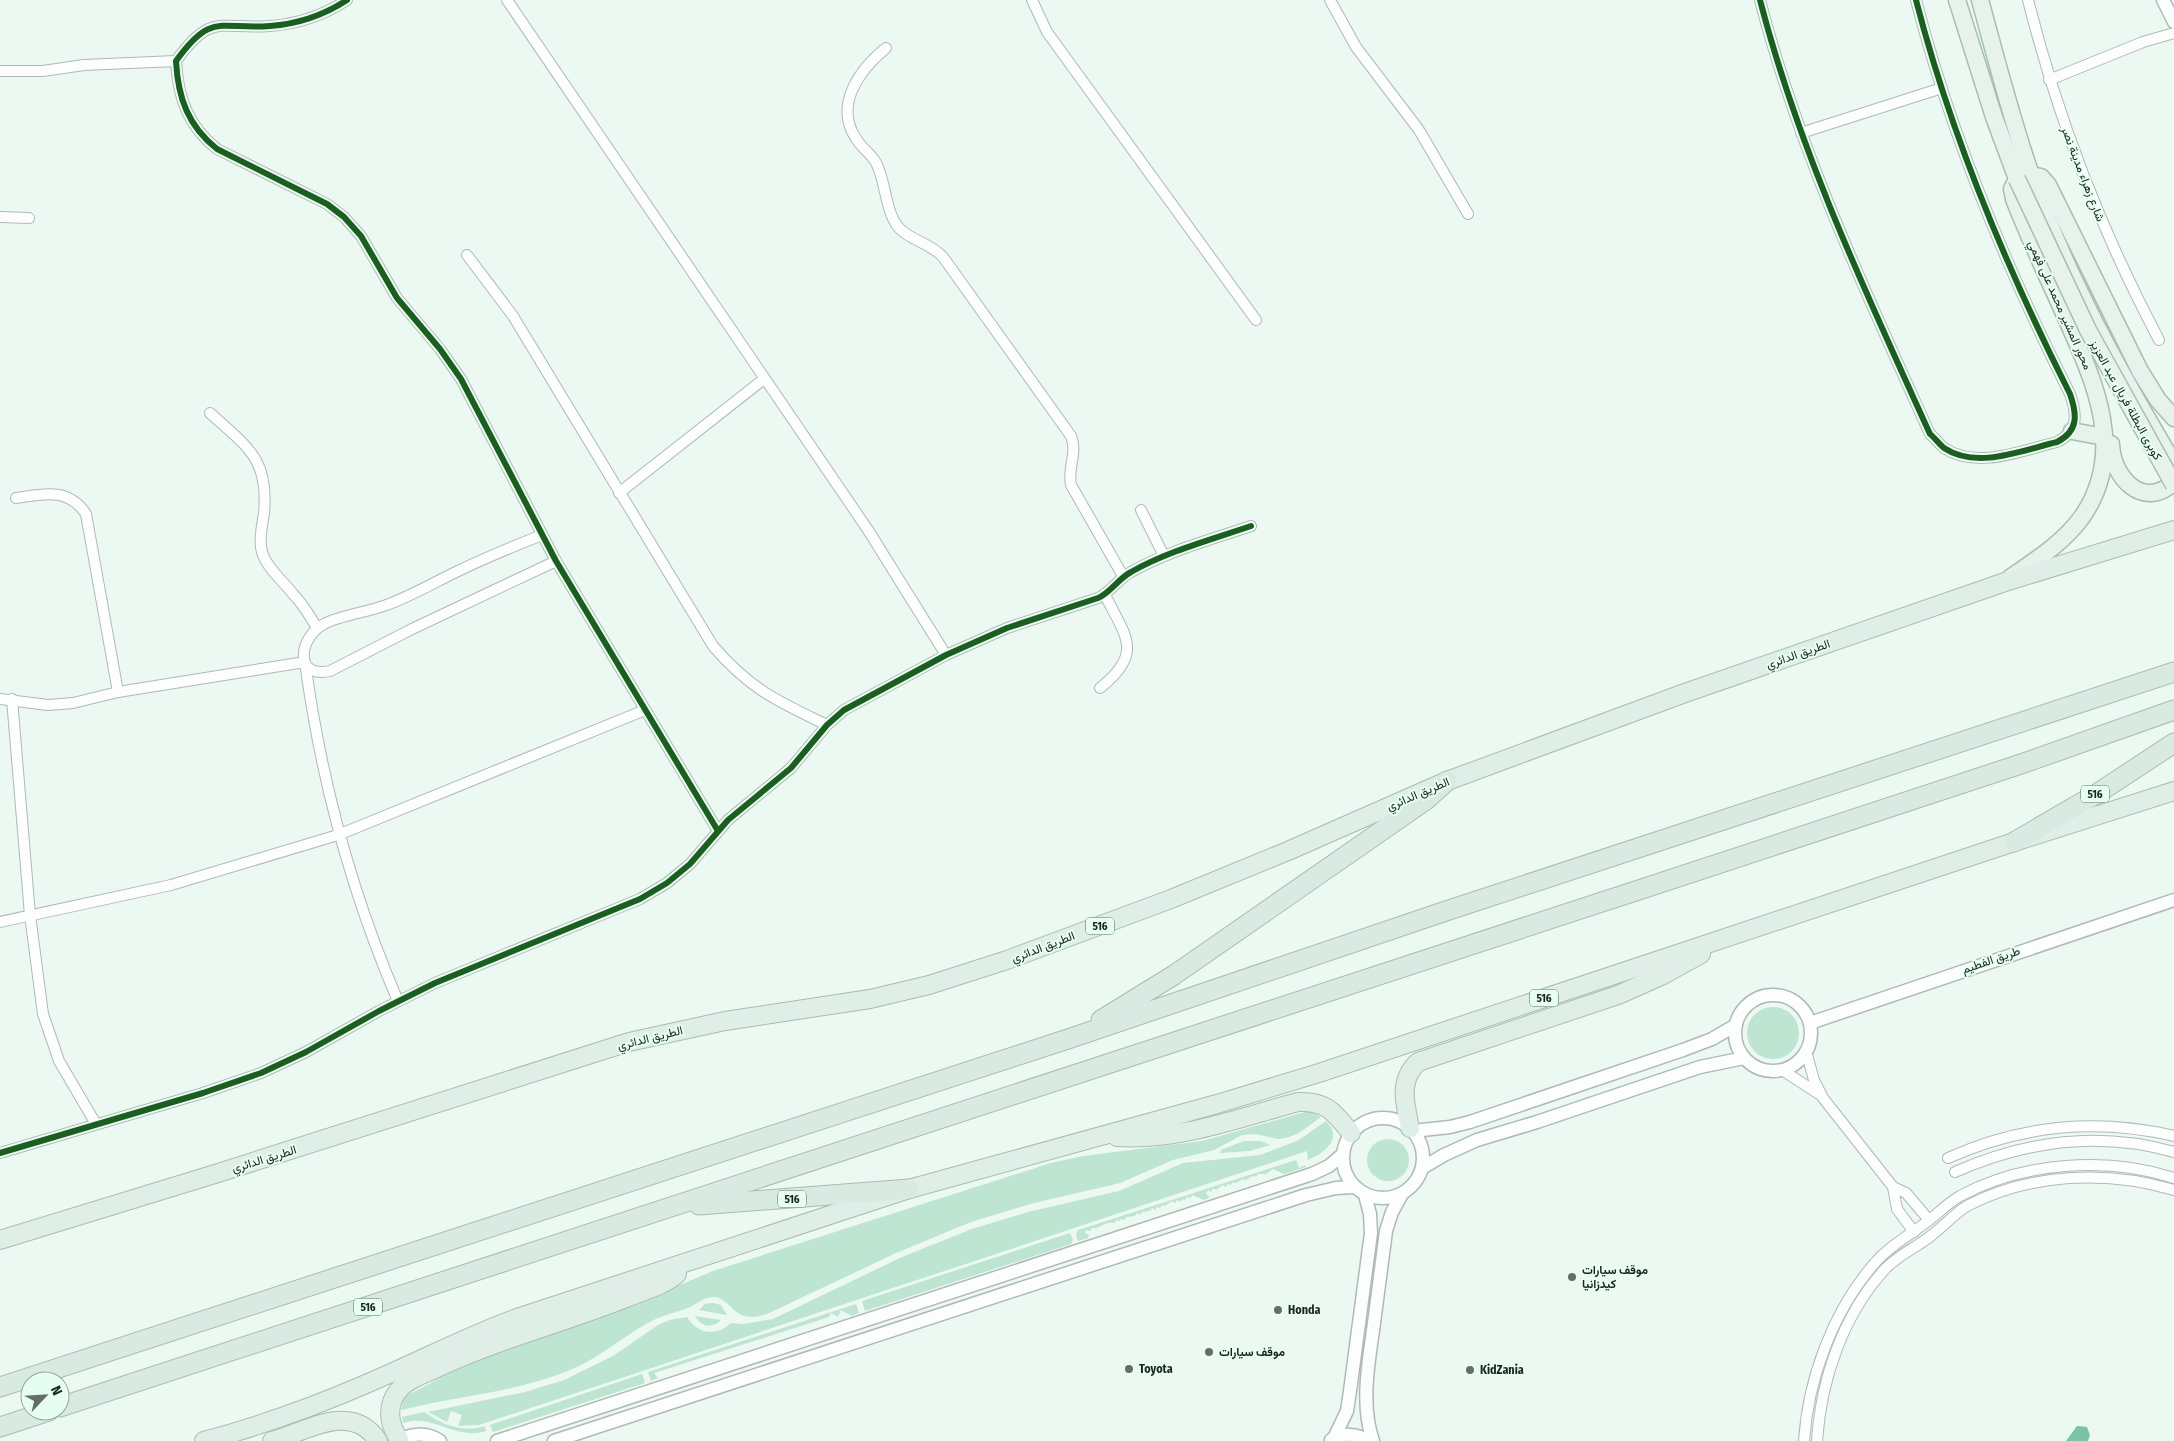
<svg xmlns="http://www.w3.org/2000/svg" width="2174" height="1441" font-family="'Fira Sans Condensed',Vazirmatn,sans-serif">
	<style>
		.green { fill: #bee4d2 }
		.water { fill: #7ac4a5 }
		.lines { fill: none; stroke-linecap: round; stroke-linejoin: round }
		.minor-casing { stroke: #b0b9b4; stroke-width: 12 }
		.tertiary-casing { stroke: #b0b9b4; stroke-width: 15 }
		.primary-casing { stroke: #a6bdb2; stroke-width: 19 }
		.trunk-casing { stroke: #a6bdb2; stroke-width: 20 }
		.motorway-casing { stroke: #a6bdb2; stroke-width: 21 }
		.minor { stroke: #fcfefd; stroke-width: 10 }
		.tertiary { stroke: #fcfefd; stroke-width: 12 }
		.primary { stroke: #e7f2ed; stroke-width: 16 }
		.trunk { stroke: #e0eee8; stroke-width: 18 }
		.motorway { stroke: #d9eae3; stroke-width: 19 }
		.primary-bridge-casing { stroke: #a6bdb2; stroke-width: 19; stroke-linecap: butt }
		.primary-bridge { stroke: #e7f2ed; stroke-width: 16 }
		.cycleway-casing { stroke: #e6fef2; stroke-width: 9 }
		.cycleway { stroke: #1b5e20; stroke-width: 6 }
		.poi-dot { fill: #646e69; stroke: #e6fef2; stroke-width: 2 }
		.labels { text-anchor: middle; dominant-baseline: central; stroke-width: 4; stroke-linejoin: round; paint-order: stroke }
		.shield { fill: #e6fef2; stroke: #58655e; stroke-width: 1 }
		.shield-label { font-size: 11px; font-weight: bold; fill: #1b241f }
		.street-label { font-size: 12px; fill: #1b241f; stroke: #e6fef2 }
		.poi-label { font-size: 12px; font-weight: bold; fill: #1b241f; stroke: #e6fef2; text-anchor: start }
	</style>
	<rect width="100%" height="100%" fill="#ecf8f2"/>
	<g class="green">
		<circle cx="1773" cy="1033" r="26"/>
		<path d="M1305,1112h7l9,5 -22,16 -13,5 -8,1 -22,-5 -14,1 -28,15 -41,10 -53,23 -90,21 -59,18 -75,31 -129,61c-39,13 -34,-23 -60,-16 -6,2 -11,6 -17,9 -14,6 -29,8 -42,16 -27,15 -49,35 -78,47 -53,22 -113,26 -169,40l3,-13 46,-24 40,-17 121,-42 102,-43 338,-108 32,-7 119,-15z"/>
		<path d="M1326,1121c18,18 -2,32 -18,39l-1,-9 -828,274 -21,1 4,-11 -11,-4 -4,11 -19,-10 97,-20 39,-12 49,-24 45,-31 12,-5 17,-3c10,17 29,20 44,6l12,1 30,-5 129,-62 70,-28 56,-17 91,-21 64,-28 77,-8 39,-15z"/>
		<circle cx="1388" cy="1160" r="21"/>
		<polygon points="1244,1141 1261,1141 1270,1145 1250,1151 1220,1153 1221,1150"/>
		<path d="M1296,1160l3,8 6,-3 1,2 -22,7 -11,-5 -7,5h-8l-2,3 -3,-1 -7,4 -3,-1 -7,4 -3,-1 -2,3 -3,-1 -2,3 -3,-2 -7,5 -3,-2 -2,4 -3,-2 -2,4 4,3 -6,3 -12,-5 -1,3 -4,-1 -2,3 -3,-1 -1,3 -4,-2 -2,3 -3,-2 -7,5 -3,-1 -2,3 -3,-1 -2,3 -3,-2 -2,3 -8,1 -2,3 -3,-2 -2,3 -9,1 -1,3 -4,-1 -1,2 -4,-1 -1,3c-9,-3 -15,6 -23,5l-2,3 -4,-1 -1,3 4,2 -1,3 -10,3 -2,-7 2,-4z"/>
		<polygon points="1070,1233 1073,1240 1071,1244 865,1311 862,1301"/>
		<polygon points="713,1303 721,1305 727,1315 699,1310 705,1304"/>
		<polygon points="856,1304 859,1313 852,1316 841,1310 838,1317 831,1313 829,1317 654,1373 658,1378 651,1381 648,1372"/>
		<path d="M695,1316l26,4c-9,9 -20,7 -26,-4z"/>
		<polygon points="642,1374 645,1383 493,1432 490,1425"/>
		<path d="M424,1412c19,13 38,21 61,14l1,5c-31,10 -52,-18 -83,-8l-1,-6z"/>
	</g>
	<polygon class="water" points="2077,1426 2087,1427 2090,1435 2088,1441 2066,1441"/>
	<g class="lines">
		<g class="minor-casing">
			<g id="minor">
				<path d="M347,0c-23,15 -49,24 -77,26 -50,4 -58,-15 -94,35 2,37 12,65 41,88l110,55 17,13 17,19 36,62 43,51 21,30 95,182 162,270"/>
				<polyline points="507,0 868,530 946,655"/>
				<polyline points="1032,0 1047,32 1256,320"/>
				<polyline points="1330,0 1356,47 1419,130 1468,214"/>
				<path d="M1760,0c39,151 106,293 170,434 5,4 9,10 14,14 33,22 79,2 113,-6 22,-11 20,-28 13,-48 -63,-125 -119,-258 -154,-394"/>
				<path d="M2028,0c31,122 72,228 131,340"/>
				<path d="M886,48c-27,22 -53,58 -29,92 6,10 17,15 21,27 8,19 8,46 21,61 12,13 30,14 44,29l128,179c7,17 -4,32 0,49l52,91"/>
				<polyline points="0,71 43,71 84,65 176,61"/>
				<polyline points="2049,80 2143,42 2174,33"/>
				<polyline points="1801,133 1942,88"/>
				<polyline points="0,217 29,218"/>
				<path d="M467,255l46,61 200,330c37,43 64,55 114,79"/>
				<path d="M210,413c37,34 59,45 54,100 -2,14 -6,29 -1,42 5,14 21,27 30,39 10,10 17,22 24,34"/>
				<polyline points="619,493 764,379"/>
				<path d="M16,498c27,-4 52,-11 70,16l32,178"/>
				<polyline points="1141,510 1164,556"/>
				<path d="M542,535c-28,11 -57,23 -84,36 -23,11 -45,24 -69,33 -19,8 -49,11 -65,20 -25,13 -31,55 6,47l82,-42 144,-68"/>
				<path d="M1100,688c44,-35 26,-51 5,-93"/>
				<path d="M0,699l48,6 25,-2 45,-11 187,-30c16,118 46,230 93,339"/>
				<polyline points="12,699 30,915 43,1014 59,1061 96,1124"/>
				<polyline points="0,922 171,885 338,835 645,710"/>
				<polyline points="1806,1051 1814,1080 1823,1098 1893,1187 1906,1193 1929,1220"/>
				<polyline points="1782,1070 1819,1094"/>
				<path d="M0,1153l203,-60 58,-20 45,-21 73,-41 56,-28 205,-84 27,-16 23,-19 38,-44 63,-52 36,-43 17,-15 102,-55 61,-27 91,-30c13,-6 20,-19 33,-26 37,-21 79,-32 120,-46"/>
				<path d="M1948,1158c73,-33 148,-40 226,-22"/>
				<path d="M1955,1172c70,-31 145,-41 219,-20"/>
				<polyline points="1893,1187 1897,1209 1914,1232"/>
				<path d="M1804,1441c4,-62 29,-130 70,-177 14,-17 33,-27 50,-40 13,-9 22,-20 36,-28 63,-34 147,-40 214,-18"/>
				<path d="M1817,1441c4,-61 26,-127 69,-173 14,-14 31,-21 46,-33 12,-9 22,-21 35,-29 63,-33 140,-36 207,-16"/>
			</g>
		</g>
		<g class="tertiary-casing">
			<g id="tertiary">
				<polyline points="2163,0 2174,22"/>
				<circle cx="1773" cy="1033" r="38"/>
				<polyline points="1810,1023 2174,900"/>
				<circle cx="1383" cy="1158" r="40"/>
				<polyline points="1413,1131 1450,1127 1470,1122 1683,1050 1712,1039 1736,1025"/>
				<polyline points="1422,1168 1444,1155 1477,1140 1537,1122 1700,1067 1744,1058"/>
				<polyline points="1334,1438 1347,1411 1350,1391 1371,1233 1370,1214 1365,1195"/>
				<path d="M1331,1440c12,-7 26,-7 37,1"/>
				<path d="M397,1441c14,-8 30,-9 43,0"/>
				<polyline points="497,1441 1312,1174 1329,1166 1343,1154"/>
				<polyline points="554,1441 1306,1195 1336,1188 1354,1187"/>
				<path d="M1373,1441c-13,-38 -4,-80 1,-118 4,-31 8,-62 12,-92l6,-19 10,-18"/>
			</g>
		</g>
		<g class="primary-casing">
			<g id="primary">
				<path d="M1957,0l37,117 23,62 -5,10 2,10c16,41 35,81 53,121 28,63 60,132 15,197 -19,26 -46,43 -72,61"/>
				<path d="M1980,0c16,58 31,118 51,175 35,101 88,197 143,289"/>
				<polyline points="2031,175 2041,177 2048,185 2140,371 2158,400 2174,418"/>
				<polyline points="2072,431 2104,437"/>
				<path d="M2111,444c1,33 32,67 63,38"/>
			</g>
		</g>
		<g class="trunk-casing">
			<g id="trunk">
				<path d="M1410,1128c-5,-25 -12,-47 8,-66l200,-67 45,-20 38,-21"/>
				<path d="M1117,1137c62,4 122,-19 181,-35 29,-1 36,10 53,31"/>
				<polyline points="0,1240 215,1174 629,1042 725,1021 870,999 929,985 1007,960 1171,899 1288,851 1447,781 1685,693 2005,582 2174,530"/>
				<path d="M399,1439c-10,-14 -13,-33 -1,-48 9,-12 27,-17 39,-23 61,-29 127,-45 189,-70 16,-7 38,-12 51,-24"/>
				<path d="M204,1441c56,-15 109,-34 162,-57 52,-22 101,-48 154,-67l389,-128 308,-85 102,-31 695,-231 160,-51"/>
				<path d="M272,1441c35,-10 80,-40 106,0"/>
			</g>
		</g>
		<g class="motorway-casing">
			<g id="motorway">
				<polyline points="2014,842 2098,793 2174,743"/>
				<polyline points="1101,1020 1174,975 1426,800 1447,781"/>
				<polyline points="699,1205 909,1189"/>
				<polyline points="0,1387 1071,1038 1446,911 2174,672"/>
				<polyline points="60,1407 1657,884 2024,763 2174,710"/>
				<polyline points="0,1427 49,1411"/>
			</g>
		</g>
		<use href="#minor" class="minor"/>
		<use href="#tertiary" class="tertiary"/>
		<use href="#primary" class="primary"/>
		<use href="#trunk" class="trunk"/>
		<use href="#motorway" class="motorway"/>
		<g class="primary-bridge-casing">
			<polyline id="primary-bridge" points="2017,179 2088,330 2174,485"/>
		</g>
		<use href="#primary-bridge" class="primary-bridge"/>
		<g class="cycleway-casing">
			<g id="cycleway">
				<path d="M347,0c-23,15 -49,24 -77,26 -50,4 -58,-15 -94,35 2,37 12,65 41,88l110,55 17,13 17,19 36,62 43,51 21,30 95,182 162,270"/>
				<path d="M1760,0c39,151 106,293 170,434 5,4 9,10 14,14 33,22 79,2 113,-6 22,-11 20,-28 13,-48 -63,-125 -119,-258 -154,-394"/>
				<path d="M0,1153l203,-60 58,-20 45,-21 73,-41 56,-28 205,-84 27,-16 23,-19 38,-44 63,-52 36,-43 17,-15 102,-55 61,-27 91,-30c13,-6 20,-19 33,-26 37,-21 79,-32 120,-46"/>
			</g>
		</g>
		<use href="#cycleway" class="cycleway"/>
	</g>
	<g class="poi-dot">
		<circle cx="1572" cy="1277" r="5"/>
		<circle cx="1278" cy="1310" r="5"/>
		<circle cx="1209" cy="1352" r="5"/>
		<circle cx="1129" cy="1369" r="5"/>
		<circle cx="1470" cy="1370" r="5"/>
	</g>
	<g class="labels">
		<g class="shield">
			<rect x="2081" y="785.5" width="28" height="17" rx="4"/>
			<rect x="1086" y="917.5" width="28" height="17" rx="4"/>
			<rect x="1530" y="989.5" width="28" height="17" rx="4"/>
			<rect x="778" y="1190.5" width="28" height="17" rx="4"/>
			<rect x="354" y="1298.5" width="28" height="17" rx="4"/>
		</g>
		<g class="shield-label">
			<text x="2095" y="794">516</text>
			<text x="1100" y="926">516</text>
			<text x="1544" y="998">516</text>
			<text x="792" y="1199">516</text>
			<text x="368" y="1307">516</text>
		</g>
		<g class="street-label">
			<text transform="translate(2083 174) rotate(69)">شارع زهراء مدينة نصر</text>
			<text transform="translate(2060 305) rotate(66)">محور المشير محمد على فهمي</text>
			<text transform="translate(2126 400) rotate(61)">كوبرى البطلة فريال عبد العزيز</text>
			<text transform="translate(1798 654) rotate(-19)">الطريق الدائري</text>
			<text transform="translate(1418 794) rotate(-23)">الطريق الدائري</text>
			<text transform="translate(1043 947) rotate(-21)">الطريق الدائري</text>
			<text transform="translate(1991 960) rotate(-19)">طريق الفطيم</text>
			<text transform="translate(650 1038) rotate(-14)">الطريق الدائري</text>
			<text transform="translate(264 1159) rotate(-17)">الطريق الدائري</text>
		</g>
		<g class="poi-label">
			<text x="1582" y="1270">موقف سيارات<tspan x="1582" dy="14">كيدزانيا</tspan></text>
			<text x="1288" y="1310">Honda</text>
			<text x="1219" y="1352">موقف سيارات</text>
			<text x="1139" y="1369">Toyota</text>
			<text x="1480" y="1370">KidZania</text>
		</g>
	</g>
	<g transform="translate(45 1396) rotate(65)"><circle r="24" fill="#e6fef2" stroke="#95a79e"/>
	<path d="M0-4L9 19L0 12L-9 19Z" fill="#646e69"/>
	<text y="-8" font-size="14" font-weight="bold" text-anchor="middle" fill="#1b241f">N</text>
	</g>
</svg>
